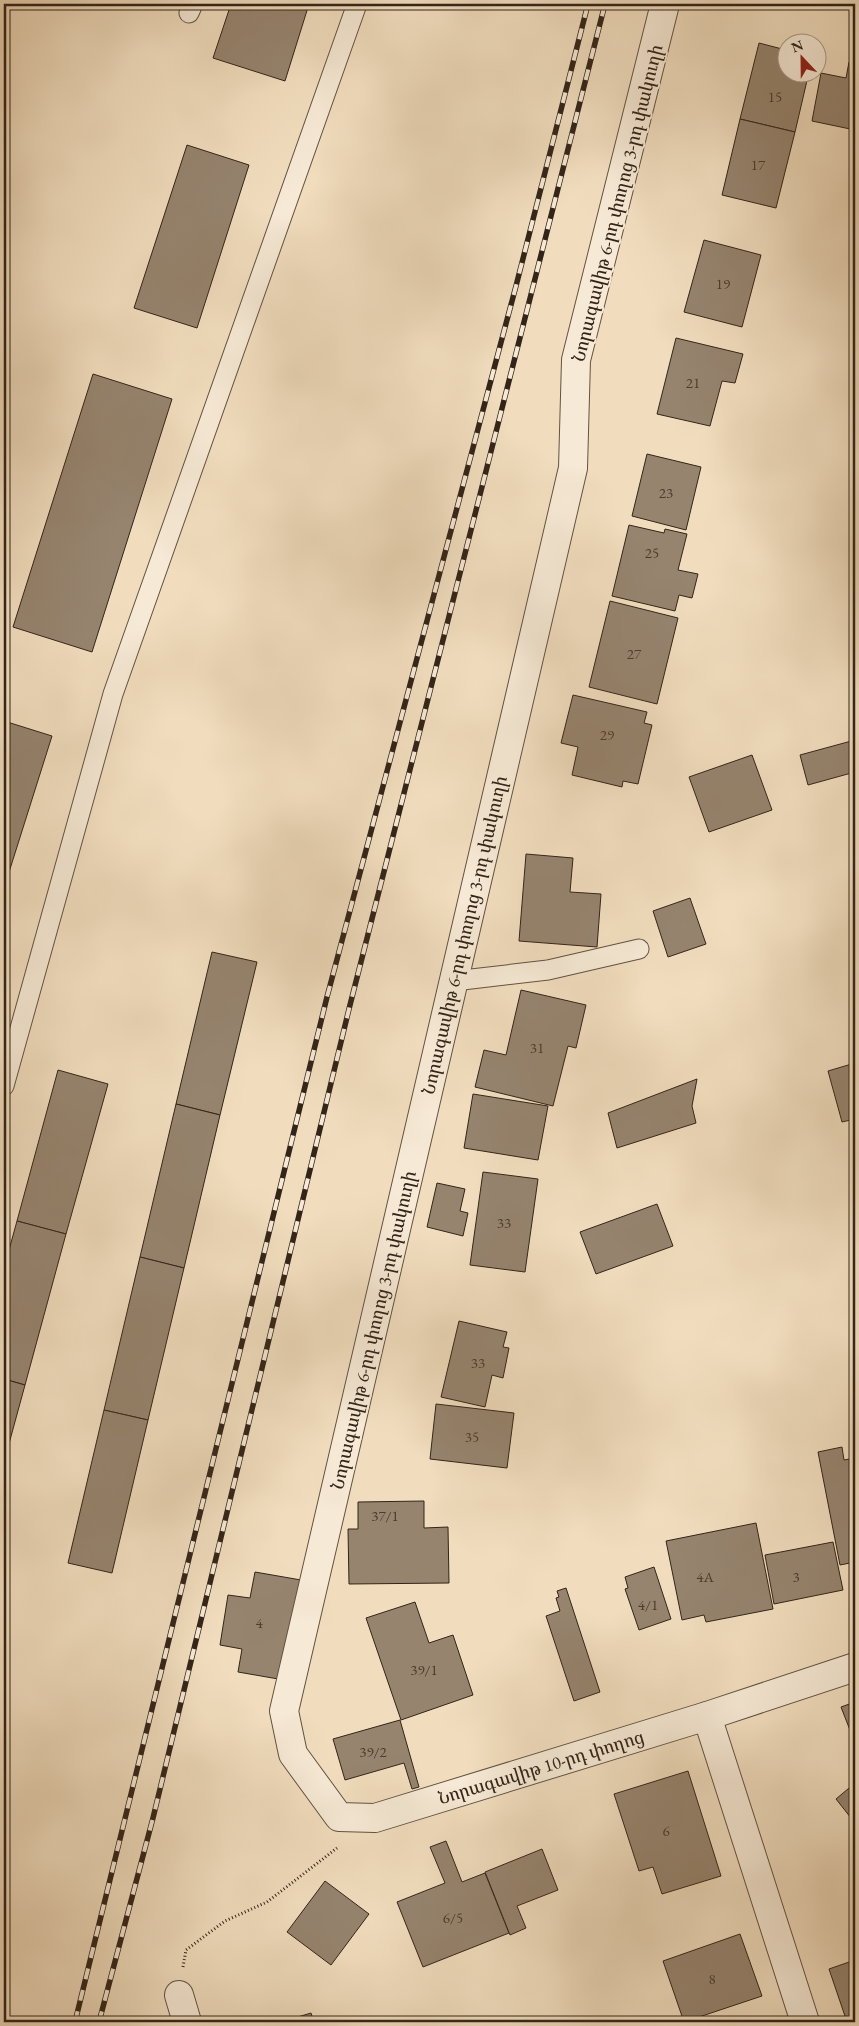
<svg xmlns="http://www.w3.org/2000/svg" width="859" height="2026" font-family="'EB Garamond','Noto Serif Armenian',serif">
	<style>
		.building { fill: #96846f; stroke: #332419 }
		.lines { fill: none; stroke-linecap: round; stroke-linejoin: round }
		.lane-casing { stroke: #625242; stroke-width: 21 }
		.street-casing { stroke: #625242; stroke-width: 30 }
		.path { stroke: #332419; stroke-width: 3; stroke-dasharray: 1 2.5; stroke-linecap: butt }
		.lane { stroke: #f6e9d5; stroke-width: 19 }
		.street { stroke: #f6e9d5; stroke-width: 28 }
		.rail-casing { stroke: #332419; stroke-width: 5.5 }
		.rail { stroke: #f6e9d5; stroke-width: 4; stroke-dasharray: 11; stroke-linecap: butt }
		.labels { text-anchor: middle; dominant-baseline: central; stroke-width: 4; stroke-linejoin: round; paint-order: stroke }
		.number-label { font-size: 15px; fill: #4c3c2e }
		.street-label { font-size: 18px; fill: #332419; stroke: #f6e9d5 }
	</style>
	<rect width="100%" height="100%" fill="#f1ddbe"/>
	<filter id="stains"><feTurbulence type="fractalNoise" baseFrequency=".004" numOctaves="4"/><feColorMatrix values="0 0 0 0 .2 0 0 0 0 .09 0 0 0 0 .02 0 0 0 .5 -.17"/></filter>
	<radialGradient id="worn" r=".72"><stop offset=".6" stop-color="#630" stop-opacity="0"/><stop offset="1" stop-color="#630" stop-opacity=".3"/></radialGradient>
	<g class="building">
		<polygon points="231,4 309,4 285,81 213,58"/>
		<polygon points="759,43 786,50 786,72 809,72 795,132 740,119"/>
		<polygon points="849,62 855,64 855,130 812,121 821,73 846,78"/>
		<polygon points="740,119 795,132 776,208 722,195"/>
		<polygon points="187,145 249,165 197,328 134,308"/>
		<polygon points="704,240 761,255 742,327 684,312"/>
		<polygon points="676,338 743,354 735,383 722,381 710,426 657,414"/>
		<polygon points="93,374 172,399 92,652 13,627"/>
		<polygon points="647,454 701,467 686,530 632,516"/>
		<polygon points="629,525 664,533 665,529 687,534 678,570 698,574 692,598 679,595 675,611 612,596"/>
		<polygon points="610,601 678,618 657,704 589,687"/>
		<polygon points="573,695 647,712 644,723 652,725 638,784 623,781 622,787 572,775 578,747 561,743"/>
		<polygon points="4,721 52,736 4,888"/>
		<polygon points="855,740 855,772 808,785 800,755"/>
		<polygon points="752,755 772,810 709,832 689,777"/>
		<polygon points="526,854 573,858 570,892 601,894 597,947 519,941"/>
		<polygon points="690,898 706,944 668,957 653,911"/>
		<polygon points="212,952 257,962 220,1115 176,1104"/>
		<polygon points="521,990 586,1005 576,1048 568,1046 553,1106 475,1087 484,1050 506,1055"/>
		<polygon points="855,1063 855,1119 842,1122 828,1071"/>
		<polygon points="58,1070 108,1084 66,1234 17,1221"/>
		<polygon points="697,1079 692,1106 696,1123 617,1148 608,1113"/>
		<polygon points="473,1094 548,1106 538,1160 464,1148"/>
		<polygon points="176,1104 220,1115 184,1268 140,1257"/>
		<polygon points="483,1172 538,1179 525,1272 470,1265"/>
		<polygon points="437,1183 465,1189 460,1211 468,1213 463,1236 427,1227"/>
		<polygon points="657,1204 673,1246 596,1274 580,1232"/>
		<polygon points="17,1221 66,1234 25,1385 4,1379 4,1268"/>
		<polygon points="140,1257 184,1268 148,1420 104,1410"/>
		<polygon points="459,1321 507,1332 503,1347 509,1348 503,1378 492,1375 485,1407 441,1397"/>
		<polygon points="4,1379 25,1385 4,1462"/>
		<polygon points="436,1404 514,1413 507,1468 430,1459"/>
		<polygon points="104,1410 148,1420 112,1573 68,1563"/>
		<polygon points="842,1447 844,1460 855,1458 855,1562 840,1565 818,1452"/>
		<polygon points="424,1501 424,1528 448,1527 449,1583 349,1584 348,1529 358,1529 358,1502"/>
		<polygon points="756,1523 773,1609 706,1622 704,1615 682,1620 666,1541"/>
		<polygon points="833,1542 843,1590 774,1604 765,1555"/>
		<polygon points="654,1567 671,1619 639,1630 625,1589 628,1588 625,1577"/>
		<polygon points="255,1572 301,1580 284,1680 238,1672 242,1649 220,1645 228,1595 250,1598"/>
		<polygon points="566,1588 600,1692 574,1701 546,1616 560,1611 556,1598 559,1597 557,1591"/>
		<polygon points="415,1602 429,1643 453,1635 473,1695 401,1720 366,1618"/>
		<polygon points="855,1702 855,1743 841,1707"/>
		<polygon points="400,1720 419,1787 412,1789 404,1763 345,1780 333,1739"/>
		<polygon points="688,1771 721,1876 662,1894 653,1867 639,1871 614,1794"/>
		<polygon points="855,1783 855,1823 836,1799"/>
		<polygon points="446,1841 462,1882 485,1873 509,1933 423,1967 397,1902 445,1883 430,1847"/>
		<polygon points="542,1849 558,1890 517,1906 526,1928 510,1935 485,1872"/>
		<polygon points="325,1881 369,1914 331,1965 287,1932"/>
		<polygon points="740,1934 762,1996 684,2022 663,1961"/>
		<polygon points="855,1960 855,2020 847,2022 829,1969"/>
		<polygon points="311,2013 314,2022 281,2022"/>
	</g>
	<g class="lines">
		<g class="lane-casing">
			<g id="lane">
				<polyline points="189,13 193,4"/>
				<polyline points="454,981 548,970 639,949"/>
				<polyline points="4,1086 113,694 357,4"/>
			</g>
		</g>
		<g class="street-casing">
			<g id="street">
				<polyline points="665,4 576,360 573,468 284,1711 293,1754 339,1817 375,1818 707,1716 855,1667"/>
				<polyline points="707,1716 805,2022"/>
				<polyline points="179,1995 187,2022"/>
			</g>
		</g>
		<polyline class="path" points="183,1967 186,1950 225,1921 267,1902 337,1848"/>
		<use href="#lane" class="lane"/>
		<use href="#street" class="street"/>
		<g class="rail-casing">
			<g id="rail">
				<polyline points="75,2022 327,997 516,286 588,4"/>
				<polyline points="99,2022 153,1818 349,1009 605,4"/>
			</g>
		</g>
		<use href="#rail" class="rail"/>
	</g>
	<g class="labels">
		<g class="number-label">
			<text x="775" y="96">15</text>
			<text x="758" y="164">17</text>
			<text x="723" y="283">19</text>
			<text x="693" y="382">21</text>
			<text x="666" y="492">23</text>
			<text x="652" y="552">25</text>
			<text x="634" y="653">27</text>
			<text x="607" y="734">29</text>
			<text x="537" y="1047">31</text>
			<text x="504" y="1222">33</text>
			<text x="478" y="1362">33</text>
			<text x="472" y="1436">35</text>
			<text x="385" y="1515">37/1</text>
			<text x="705" y="1576">4A</text>
			<text x="796" y="1576">3</text>
			<text x="648" y="1604">4/1</text>
			<text x="259" y="1622">4</text>
			<text x="424" y="1669">39/1</text>
			<text x="373" y="1751">39/2</text>
			<text x="666" y="1830">6</text>
			<text x="453" y="1917">6/5</text>
			<text x="712" y="1978">8</text>
		</g>
		<g class="street-label">
			<text transform="translate(617 203) rotate(-76)">Նորագավիթ 6-րդ փողոց 3-րդ փակուղի</text>
			<text transform="translate(464 935) rotate(-77)">Նորագավիթ 6-րդ փողոց 3-րդ փակուղի</text>
			<text transform="translate(373 1330) rotate(-77)">Նորագավիթ 6-րդ փողոց 3-րդ փակուղի</text>
			<text transform="translate(541 1767) rotate(-17)">Նորագավիթ 10-րդ փողոց</text>
		</g>
	</g>
	<rect width="859" height="2026" fill="none" stroke="#f1ddbe" stroke-width="20"/>
	<rect x="5" y="5" width="849" height="2016" fill="none" stroke="#332419" stroke-width="2.5"/>
	<rect x="10" y="10" width="839" height="2006" fill="none" stroke="#332419"/>
	<g transform="translate(802 58) rotate(338)"><circle r="24" fill="#f6e9d5" stroke="#a89a8a"/>
	<path d="M0-4L9 19L0 12L-9 19Z" fill="#8f2418"/>
	<text y="-8" font-size="14" font-weight="bold" text-anchor="middle" fill="#332419">N</text>
	</g>
	<rect width="100%" height="100%" filter="url(#stains)"/>
	<rect width="100%" height="100%" fill="url(#worn)"/>
</svg>
